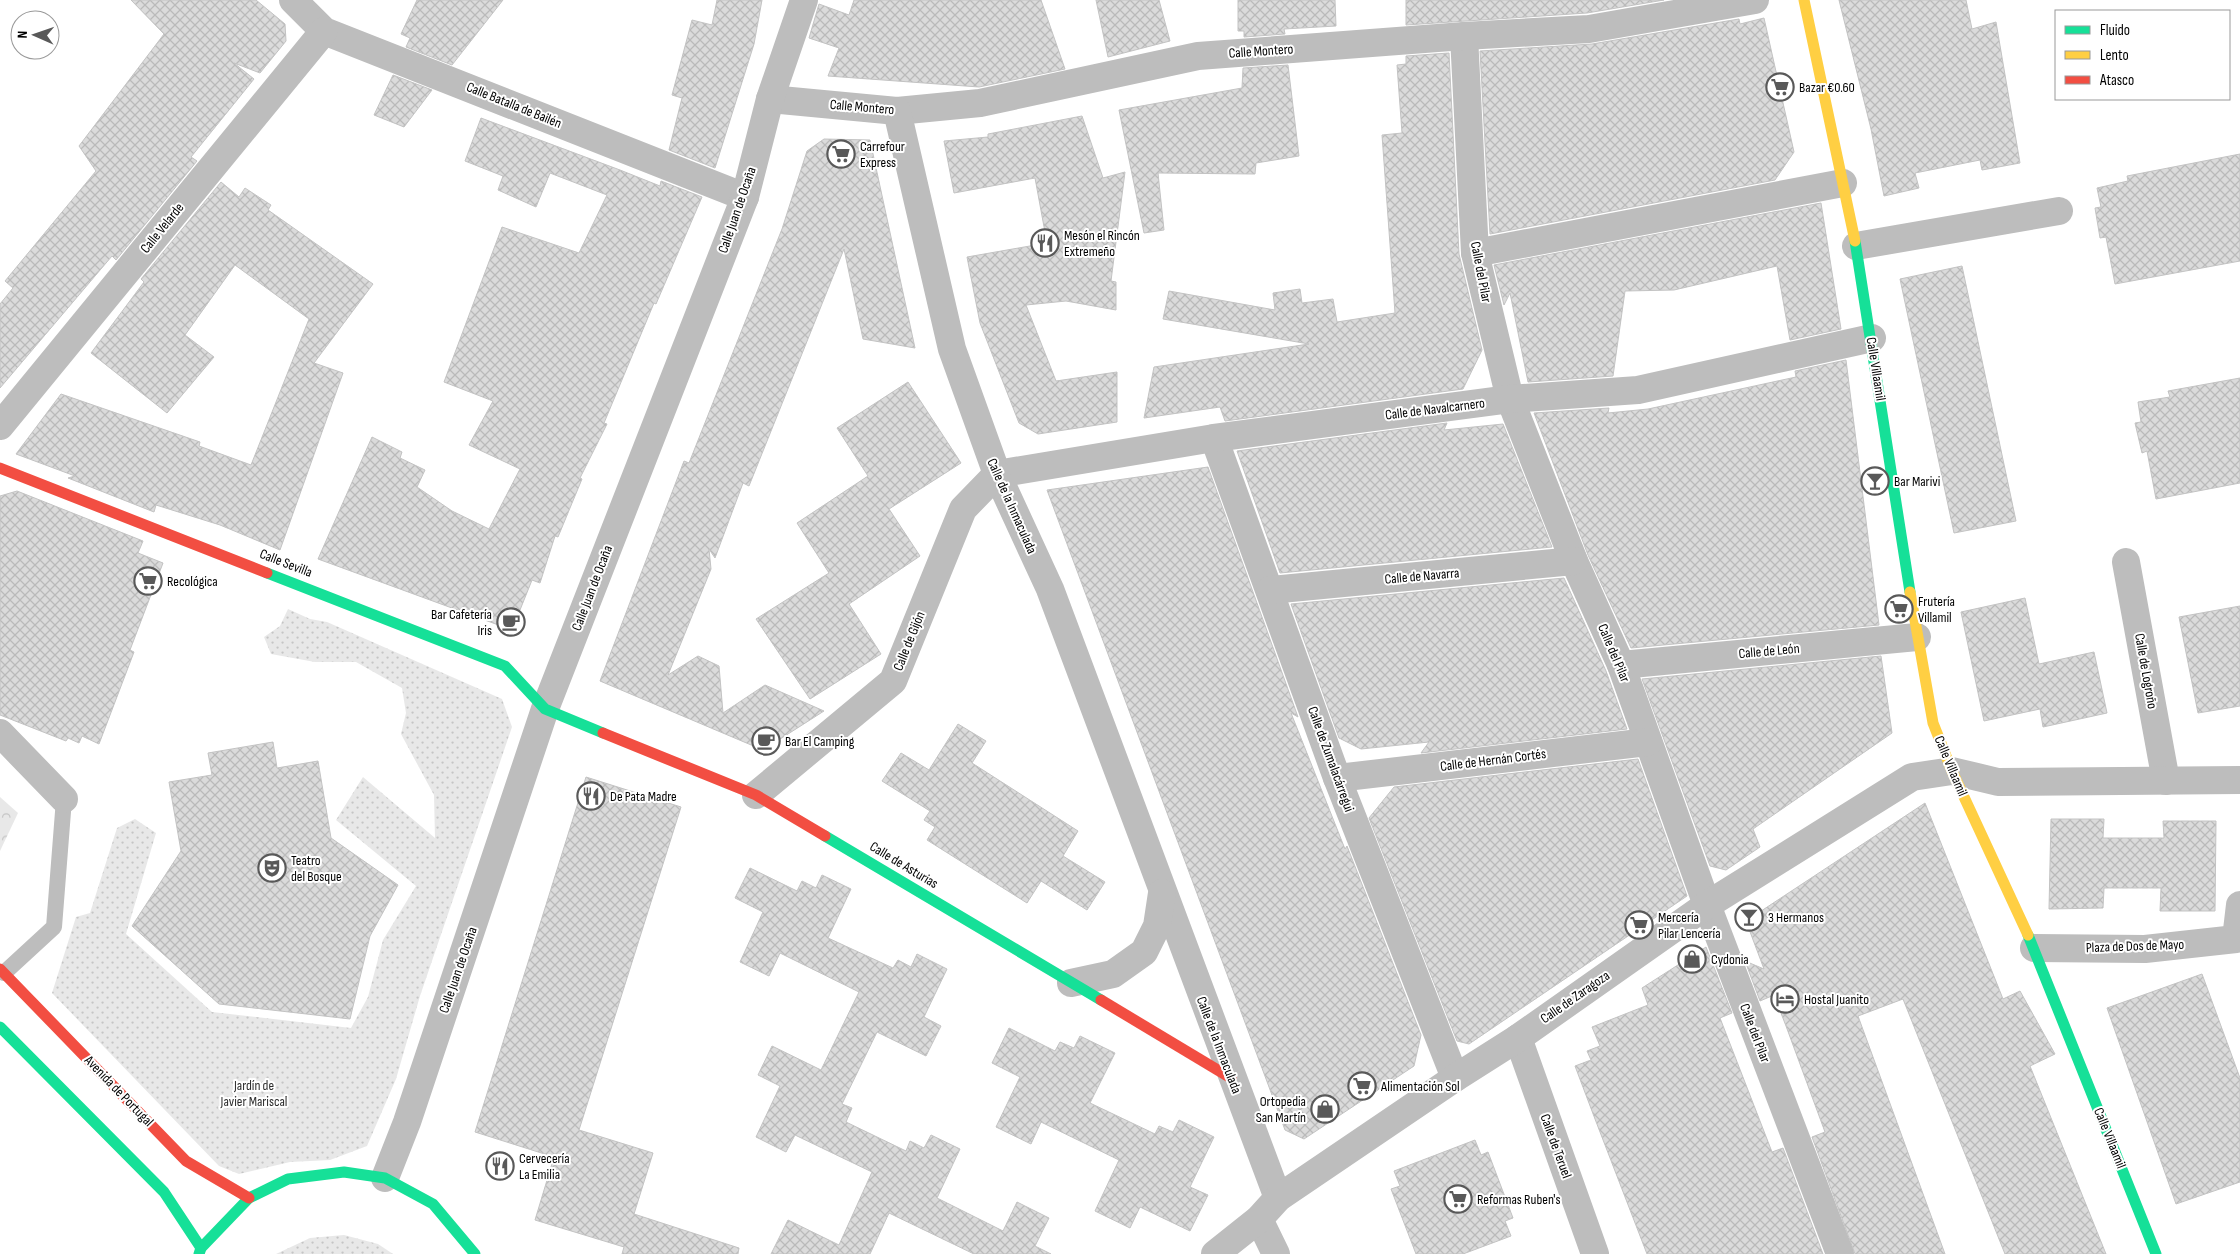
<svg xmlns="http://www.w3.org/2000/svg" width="2240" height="1254" font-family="'Sofia Sans Condensed',sans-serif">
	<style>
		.grass { fill: url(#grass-dots) }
		.forest { fill: url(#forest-crowns) }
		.building { fill: url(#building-cross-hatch); stroke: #c3c3c3 }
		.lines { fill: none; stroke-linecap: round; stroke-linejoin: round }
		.lane { stroke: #bdbdbd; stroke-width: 16 }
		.street { stroke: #bdbdbd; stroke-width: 28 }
		.fast { stroke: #16e098; stroke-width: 11 }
		.slow { stroke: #ffcf43; stroke-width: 11 }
		.jam { stroke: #f24e42; stroke-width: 11 }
		.labels { text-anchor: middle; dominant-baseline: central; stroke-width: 4; stroke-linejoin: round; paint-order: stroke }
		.street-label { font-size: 14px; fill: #000; stroke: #fff }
		.poi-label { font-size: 14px; fill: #000; stroke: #fff; text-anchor: start }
		.park-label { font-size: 14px; fill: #2c2c2c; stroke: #fff }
	</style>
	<defs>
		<pattern id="grass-dots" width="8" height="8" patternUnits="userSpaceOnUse" patternTransform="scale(1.25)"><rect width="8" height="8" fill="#e8e8e8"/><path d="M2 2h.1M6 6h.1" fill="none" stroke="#c5c5c5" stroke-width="1.8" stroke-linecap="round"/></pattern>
		<pattern id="forest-crowns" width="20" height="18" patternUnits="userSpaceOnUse" patternTransform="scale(1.25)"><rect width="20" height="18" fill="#e8e8e8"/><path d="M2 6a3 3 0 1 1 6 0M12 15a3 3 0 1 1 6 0" fill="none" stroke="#c5c5c5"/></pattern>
		<pattern id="building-cross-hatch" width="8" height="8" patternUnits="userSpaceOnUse" patternTransform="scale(1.25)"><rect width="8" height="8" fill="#dbdbdb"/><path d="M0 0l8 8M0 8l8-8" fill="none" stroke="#bababa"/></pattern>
	</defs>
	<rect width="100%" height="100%" fill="#fff"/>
	<g class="grass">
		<polygon points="288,609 310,619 327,622 502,699 512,727 420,996 396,1079 367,1146 330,1160 290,1162 239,1174 219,1166 52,993 76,917 90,913 117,828 135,819 156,833 126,934 212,1012 351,1028 368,997 383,940 416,886 336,820 363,777 435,838 434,795 401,734 406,713 402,688 356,662 315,662 271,654 264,637 280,626"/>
		<polygon points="344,1235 378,1244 393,1254 276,1254 310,1238"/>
	</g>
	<polygon class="forest" points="0,797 18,813 0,851"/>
	<g class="building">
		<polygon points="131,0 256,0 285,24 286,41 260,73 234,63 254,79 191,157 197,161 116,260 112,256 0,388 0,304 13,288 5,281 96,171 79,146 164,34"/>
		<polygon points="417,0 503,0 452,65 406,47 410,38 401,34"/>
		<polygon points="717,0 762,0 754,44 715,168 669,150 682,98 672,95 692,20 712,25"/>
		<polygon points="854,0 1041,0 1065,69 979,87 828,76 839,48 809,38 819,4 849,15"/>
		<polygon points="1096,0 1159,0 1170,41 1108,57"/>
		<polygon points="1238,0 1335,0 1336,26 1284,29 1285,34 1244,37 1244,31 1238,31"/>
		<polygon points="1406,0 1664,0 1587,13 1406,25"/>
		<polygon points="1839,0 1966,0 1972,29 1996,22 2020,163 1982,170 1980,160 1915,173 1919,188 1884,196 1871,129"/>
		<polygon points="1764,18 1794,152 1775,180 1490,234 1480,51 1592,44 1739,19 1740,24"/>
		<polygon points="1449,53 1459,254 1482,350 1463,389 1225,421 1220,407 1144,418 1154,367 1309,344 1163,319 1169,291 1275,310 1273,293 1300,289 1302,303 1333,299 1337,322 1395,313 1382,135 1402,133 1397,65 1406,64 1406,56"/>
		<polygon points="1288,65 1299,156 1256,163 1255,174 1158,173 1164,230 1144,233 1119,110 1242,88 1243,68"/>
		<polygon points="393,75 432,90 404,127 374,115"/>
		<polygon points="1082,116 1103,178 1125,172 1111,281 1116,282 1116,310 1066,301 1026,305 1056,381 1117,372 1117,422 1038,434 1019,423 980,323 967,257 1047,243 1035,178 954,193 944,141 988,137 988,134"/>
		<polygon points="481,118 620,170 660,186 661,181 702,197 656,304 654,303 604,423 607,424 580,478 582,479 558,537 555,536 540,583 532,580 512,630 318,559 372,437 402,452 400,458 425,470 417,487 452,511 489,529 520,469 469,445 493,401 444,382 502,227 579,253 607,195 550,173 536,207 498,190 503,176 465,161"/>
		<polygon points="824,139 870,140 915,348 863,339 844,249 749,486 743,483 715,558 709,549 711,569 668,675 698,656 719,666 723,713 765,685 824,711 763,750 600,681 684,461 689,463 782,229 807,151"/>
		<polygon points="2240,154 2240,261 2115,284 2106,237 2100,238 2095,208 2101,207 2097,188 2128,181 2127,176"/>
		<polygon points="221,182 239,197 245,188 271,205 268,210 373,284 314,363 343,373 280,550 220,525 156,505 154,512 68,478 75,476 16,454 61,394 200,442 199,446 251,465 309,319 235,265 185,335 214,357 167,413 91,353 144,282 141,279"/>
		<polygon points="1821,203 1841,329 1790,340 1777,266 1674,290 1625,291 1613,376 1528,382 1510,293 1504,305 1494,265"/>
		<polygon points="1962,266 2016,521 1954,533 1900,279"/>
		<polygon points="1846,360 1879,625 1631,648 1588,555 1534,413 1609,408 1608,413 1648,409 1796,377 1795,371"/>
		<polygon points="2240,378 2240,483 2156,499 2147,451 2142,453 2135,423 2141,422 2138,402 2170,397 2168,391"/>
		<polygon points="908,382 961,463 889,509 920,556 849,604 881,654 810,699 756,619 829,573 797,523 868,476 837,428"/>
		<polygon points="1447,423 1444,430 1503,424 1552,547 1280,573 1237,451"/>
		<polygon points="1208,467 1298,717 1291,713 1345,849 1347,846 1421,1035 1414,1066 1304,1139 1285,1130 1047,490"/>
		<polygon points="17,491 143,541 138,553 163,563 130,650 134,652 99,744 82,736 79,743 68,738 66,741 0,715 0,496"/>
		<polygon points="1564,578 1606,671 1627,729 1421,753 1429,742 1361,749 1339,738 1291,604"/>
		<polygon points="2025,598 2039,664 2094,652 2107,713 2043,727 2040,709 1984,721 1961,612"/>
		<polygon points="2240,606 2240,706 2198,713 2179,617"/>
		<polygon points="1881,656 1892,733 1753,829 1760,847 1726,870 1710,866 1642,679"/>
		<polygon points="958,724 986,741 972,763 1078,831 1063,856 1105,882 1087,910 1041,881 1027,903 927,840 935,827 924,820 930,811 882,781 901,753 929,770"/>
		<polygon points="273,742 277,768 318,761 331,838 398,885 370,936 350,1019 219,1004 132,926 181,851 169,782 212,775 208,753"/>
		<polygon points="1638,759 1687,896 1469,1044 1457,1041 1369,818 1394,787"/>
		<polygon points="586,777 681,807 579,1130 653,1153 634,1214 739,1248 738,1254 622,1254 624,1247 535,1220 554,1157 475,1132"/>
		<polygon points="1925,803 2003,999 2020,991 2055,1054 2030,1066 2106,1254 2005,1254 1903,999 1858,1016 1945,1254 1855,1254 1812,1137 1825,1132 1786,1026 1774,995 1760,1001 1745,961 1764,969 1749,929 1749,919"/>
		<polygon points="2051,819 2104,819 2103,838 2164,838 2163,821 2216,821 2215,911 2160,911 2161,888 2104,888 2103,908 2049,909"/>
		<polygon points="750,868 797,891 802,881 816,888 822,875 851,889 828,938 893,968 898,960 911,967 917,954 947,969 924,1017 941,1026 926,1056 877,1032 842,1104 852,1108 846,1122 906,1151 910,1141 924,1148 931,1135 960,1149 937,1198 1003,1231 1017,1202 1049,1218 1035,1246 1051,1254 974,1254 889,1213 870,1254 771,1254 788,1220 839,1245 872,1172 795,1135 786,1152 756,1137 780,1086 758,1075 772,1046 821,1070 859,992 780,953 769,976 740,962 763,912 735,898"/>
		<polygon points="1706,947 1732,1013 1720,1018 1772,1152 1783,1148 1823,1254 1647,1254 1595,1119 1575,1066 1591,1060 1587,1051 1600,1046 1592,1027 1648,1005 1642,988"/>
		<polygon points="2202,974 2240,1078 2240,1182 2176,1204 2107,1008"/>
		<polygon points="1009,1028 1055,1051 1060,1042 1074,1048 1080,1036 1115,1053 1090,1103 1155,1134 1159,1126 1173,1132 1179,1120 1214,1137 1190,1187 1208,1195 1190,1231 1140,1207 1130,1228 1095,1211 1119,1160 1041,1122 1031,1144 996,1127 1020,1077 992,1063"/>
		<polygon points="1475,1140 1481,1155 1488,1152 1513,1218 1505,1221 1511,1236 1463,1254 1416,1254 1391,1189 1400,1186 1394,1171"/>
	</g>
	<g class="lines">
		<polyline class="lane" points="4,973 54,927 64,799"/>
		<g class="street">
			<polyline points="293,0 324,31 745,197"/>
			<polyline points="1464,36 1475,253 1510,399 1574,561 1621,665 1707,905 1840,1254"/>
			<polyline points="770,99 897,111 980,103 1198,56 1464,36 1589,29 1755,0"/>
			<polyline points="897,111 952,349 997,474 1050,589 1278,1198"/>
			<polyline points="1856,246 2059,211"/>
			<polyline points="1475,253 1843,183"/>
			<polyline points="0,426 324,31"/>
			<polyline points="1214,438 1337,778 1455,1078"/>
			<polyline points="997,474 1214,438 1510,399 1638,390 1872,338"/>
			<polyline points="2126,562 2166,781"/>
			<polyline points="1270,590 1574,561"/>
			<polyline points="1621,665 1917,637"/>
			<polyline points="0,733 64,799"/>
			<polyline points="1337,778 1648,742"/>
			<polyline points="756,795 893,681 963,509 997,474"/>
			<polyline points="2034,948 2145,949 2236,939 2240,905"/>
			<polyline points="1071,983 1113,974 1144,952 1157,926 1162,893"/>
			<polyline points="1518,1038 1595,1254"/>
			<polyline points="385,1178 407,1122 545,709 745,197 770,99 804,0"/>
			<polyline points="1259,1219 1276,1254"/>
			<polyline points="1215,1254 1259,1219 1278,1198 1455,1078 1518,1038 1707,905 1912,777 1952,771 1998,782 2240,780"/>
		</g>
		<g class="fast">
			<polyline points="1855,241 1910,592"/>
			<polyline points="267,573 505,666 545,709 603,733"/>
			<polyline points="825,836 1101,1000"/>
			<polyline points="2028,935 2156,1254"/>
			<polyline points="0,1027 164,1192 201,1248"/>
			<polyline points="199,1254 201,1248 249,1198 288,1179 344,1172 385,1178 433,1204 475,1254"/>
		</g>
		<g class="slow">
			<polyline points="1804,0 1855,241"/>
			<polyline points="1910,592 1933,723 1952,771 2028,935"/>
		</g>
		<g class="jam">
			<polyline points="0,468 267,573"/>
			<polyline points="603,733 756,795 825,836"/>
			<polyline points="0,969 186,1161 249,1198"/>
			<polyline points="1101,1000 1231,1078"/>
		</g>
	</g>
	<defs>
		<g id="supermarket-ring" transform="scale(1.4375)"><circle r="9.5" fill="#fff" stroke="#595959" stroke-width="1.5"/><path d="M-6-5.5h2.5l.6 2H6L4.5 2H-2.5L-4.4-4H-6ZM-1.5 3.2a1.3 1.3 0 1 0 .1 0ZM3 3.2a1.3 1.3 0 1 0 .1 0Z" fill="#595959"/></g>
		<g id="restaurant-ring" transform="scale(1.4375)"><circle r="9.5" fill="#fff" stroke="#595959" stroke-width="1.5"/><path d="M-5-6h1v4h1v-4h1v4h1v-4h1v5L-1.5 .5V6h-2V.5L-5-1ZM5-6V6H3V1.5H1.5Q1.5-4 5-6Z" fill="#595959"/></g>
		<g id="bar-ring" transform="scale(1.4375)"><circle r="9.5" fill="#fff" stroke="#595959" stroke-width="1.5"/><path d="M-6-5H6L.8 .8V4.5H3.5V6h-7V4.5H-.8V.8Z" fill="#595959"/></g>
		<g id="cafe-ring" transform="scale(1.4375)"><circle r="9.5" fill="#fff" stroke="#595959" stroke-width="1.5"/><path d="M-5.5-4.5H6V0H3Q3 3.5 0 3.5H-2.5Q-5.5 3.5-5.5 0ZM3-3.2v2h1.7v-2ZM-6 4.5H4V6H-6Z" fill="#595959"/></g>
		<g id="theatre-ring" transform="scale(1.4375)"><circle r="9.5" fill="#fff" stroke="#595959" stroke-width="1.5"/><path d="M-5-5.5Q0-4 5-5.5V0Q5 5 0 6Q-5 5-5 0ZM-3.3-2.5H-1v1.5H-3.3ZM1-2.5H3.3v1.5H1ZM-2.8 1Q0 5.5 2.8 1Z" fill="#595959"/></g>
		<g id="shop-ring" transform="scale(1.4375)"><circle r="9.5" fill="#fff" stroke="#595959" stroke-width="1.5"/><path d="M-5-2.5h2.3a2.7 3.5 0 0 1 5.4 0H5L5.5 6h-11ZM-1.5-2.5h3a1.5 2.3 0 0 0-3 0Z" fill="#595959"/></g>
		<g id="hotel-ring" transform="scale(1.4375)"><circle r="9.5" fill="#fff" stroke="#595959" stroke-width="1.5"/><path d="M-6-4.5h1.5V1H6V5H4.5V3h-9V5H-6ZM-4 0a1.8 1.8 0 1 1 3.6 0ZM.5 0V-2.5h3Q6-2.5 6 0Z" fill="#595959"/></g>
	</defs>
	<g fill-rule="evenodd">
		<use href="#supermarket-ring" x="1780" y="87"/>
		<use href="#supermarket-ring" x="841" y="154"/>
		<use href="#restaurant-ring" x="1045" y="243"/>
		<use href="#bar-ring" x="1875" y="481"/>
		<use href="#supermarket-ring" x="148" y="581"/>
		<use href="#supermarket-ring" x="1899" y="609"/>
		<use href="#cafe-ring" x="511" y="622"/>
		<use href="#cafe-ring" x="766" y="741"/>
		<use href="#restaurant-ring" x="591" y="796"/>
		<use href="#theatre-ring" x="272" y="868"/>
		<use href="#bar-ring" x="1749" y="917"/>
		<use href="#supermarket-ring" x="1639" y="925"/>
		<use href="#shop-ring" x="1692" y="959"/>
		<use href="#hotel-ring" x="1785" y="999"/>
		<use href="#supermarket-ring" x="1362" y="1086"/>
		<use href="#shop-ring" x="1325" y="1109"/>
		<use href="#restaurant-ring" x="500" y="1166"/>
		<use href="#supermarket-ring" x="1458" y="1199"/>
	</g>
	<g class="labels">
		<g class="street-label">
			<text transform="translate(1261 51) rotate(-4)">Calle Montero</text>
			<text transform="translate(514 105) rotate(22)">Calle Batalla de Bailén</text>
			<text transform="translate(862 107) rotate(5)">Calle Montero</text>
			<text transform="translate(737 210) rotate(-71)">Calle Juan de Ocaña</text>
			<text transform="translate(162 228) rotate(-51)">Calle Velarde</text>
			<text transform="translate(1481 272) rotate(79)">Calle del Pilar</text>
			<text transform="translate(1876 369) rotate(81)">Calle Villaamil</text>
			<text transform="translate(1435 409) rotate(-7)">Calle de Navalcarnero</text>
			<text transform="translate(1012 506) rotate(66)">Calle de la Inmaculada</text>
			<text transform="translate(286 563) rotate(21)">Calle Sevilla</text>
			<text transform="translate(1422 576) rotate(-5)">Calle de Navarra</text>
			<text transform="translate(592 588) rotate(-69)">Calle Juan de Ocaña</text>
			<text transform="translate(909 641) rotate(-68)">Calle de Gijón</text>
			<text transform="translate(1769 651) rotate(-5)">Calle de León</text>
			<text transform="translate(1614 653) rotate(67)">Calle del Pilar</text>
			<text transform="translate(2146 671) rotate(80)">Calle de Logroño</text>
			<text transform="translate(1331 759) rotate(70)">Calle de Zumalacárregui</text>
			<text transform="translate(1493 760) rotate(-7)">Calle de Hernán Cortés</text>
			<text transform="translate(1951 766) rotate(67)">Calle Villaamil</text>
			<text transform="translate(904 865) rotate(31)">Calle de Asturias</text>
			<text transform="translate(2135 946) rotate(-2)">Plaza de Dos de Mayo</text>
			<text transform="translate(458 970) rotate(-71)">Calle Juan de Ocaña</text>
			<text transform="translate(1575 997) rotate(-35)">Calle de Zaragoza</text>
			<text transform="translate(1755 1033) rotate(69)">Calle del Pilar</text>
			<text transform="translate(1219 1045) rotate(69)">Calle de la Inmaculada</text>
			<text transform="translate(119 1091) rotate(46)">Avenida de Portugal</text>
			<text transform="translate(2110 1138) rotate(68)">Calle Villaamil</text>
			<text transform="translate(1556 1146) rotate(70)">Calle de Teruel</text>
		</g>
		<g class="poi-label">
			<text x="1799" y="87">Bazar €0.60</text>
			<text x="860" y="146">Carrefour<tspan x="860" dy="16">Express</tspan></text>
			<text x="1064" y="235">Mesón el Rincón<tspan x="1064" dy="16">Extremeño</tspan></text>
			<text x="1894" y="481">Bar Marivi</text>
			<text x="167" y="581">Recológica</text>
			<text x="1918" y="601">Frutería<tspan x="1918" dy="16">Villamil</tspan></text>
			<text x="492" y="614" text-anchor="end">Bar Cafetería<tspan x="492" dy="16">Iris</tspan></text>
			<text x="785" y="741">Bar El Camping</text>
			<text x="610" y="796">De Pata Madre</text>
			<text x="291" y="860">Teatro<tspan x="291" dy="16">del Bosque</tspan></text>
			<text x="1658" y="917">Mercería<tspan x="1658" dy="16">Pilar Lencería</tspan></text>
			<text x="1768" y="917">3 Hermanos</text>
			<text x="1711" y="959">Cydonia</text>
			<text x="1804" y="999">Hostal Juanito</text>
			<text x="1381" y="1086">Alimentación Sol</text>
			<text x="1306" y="1101" text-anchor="end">Ortopedia<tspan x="1306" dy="16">San Martín</tspan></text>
			<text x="519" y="1158">Cervecería<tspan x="519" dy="16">La Emilia</tspan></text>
			<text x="1477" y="1199">Reformas Ruben's</text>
		</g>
		<g class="park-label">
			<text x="254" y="1085">Jardín de<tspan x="254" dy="16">Javier Mariscal</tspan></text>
		</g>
	</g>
	<rect x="2055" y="10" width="175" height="90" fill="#ffffff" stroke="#999999"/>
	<rect x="2065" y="26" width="25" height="8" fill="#16e098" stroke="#999999"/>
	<text x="2100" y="35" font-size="15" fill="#000000">Fluido</text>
	<rect x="2065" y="51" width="25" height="8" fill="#ffcf43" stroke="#999999"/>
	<text x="2100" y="60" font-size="15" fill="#000000">Lento</text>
	<rect x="2065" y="76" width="25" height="8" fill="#f24e42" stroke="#999999"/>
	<text x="2100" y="85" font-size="15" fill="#000000">Atasco</text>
	<g transform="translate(35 35) rotate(272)"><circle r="24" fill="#ffffff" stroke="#999999"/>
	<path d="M0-4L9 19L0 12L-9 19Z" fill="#595959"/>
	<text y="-8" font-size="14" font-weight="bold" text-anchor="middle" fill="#000000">N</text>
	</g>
</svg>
